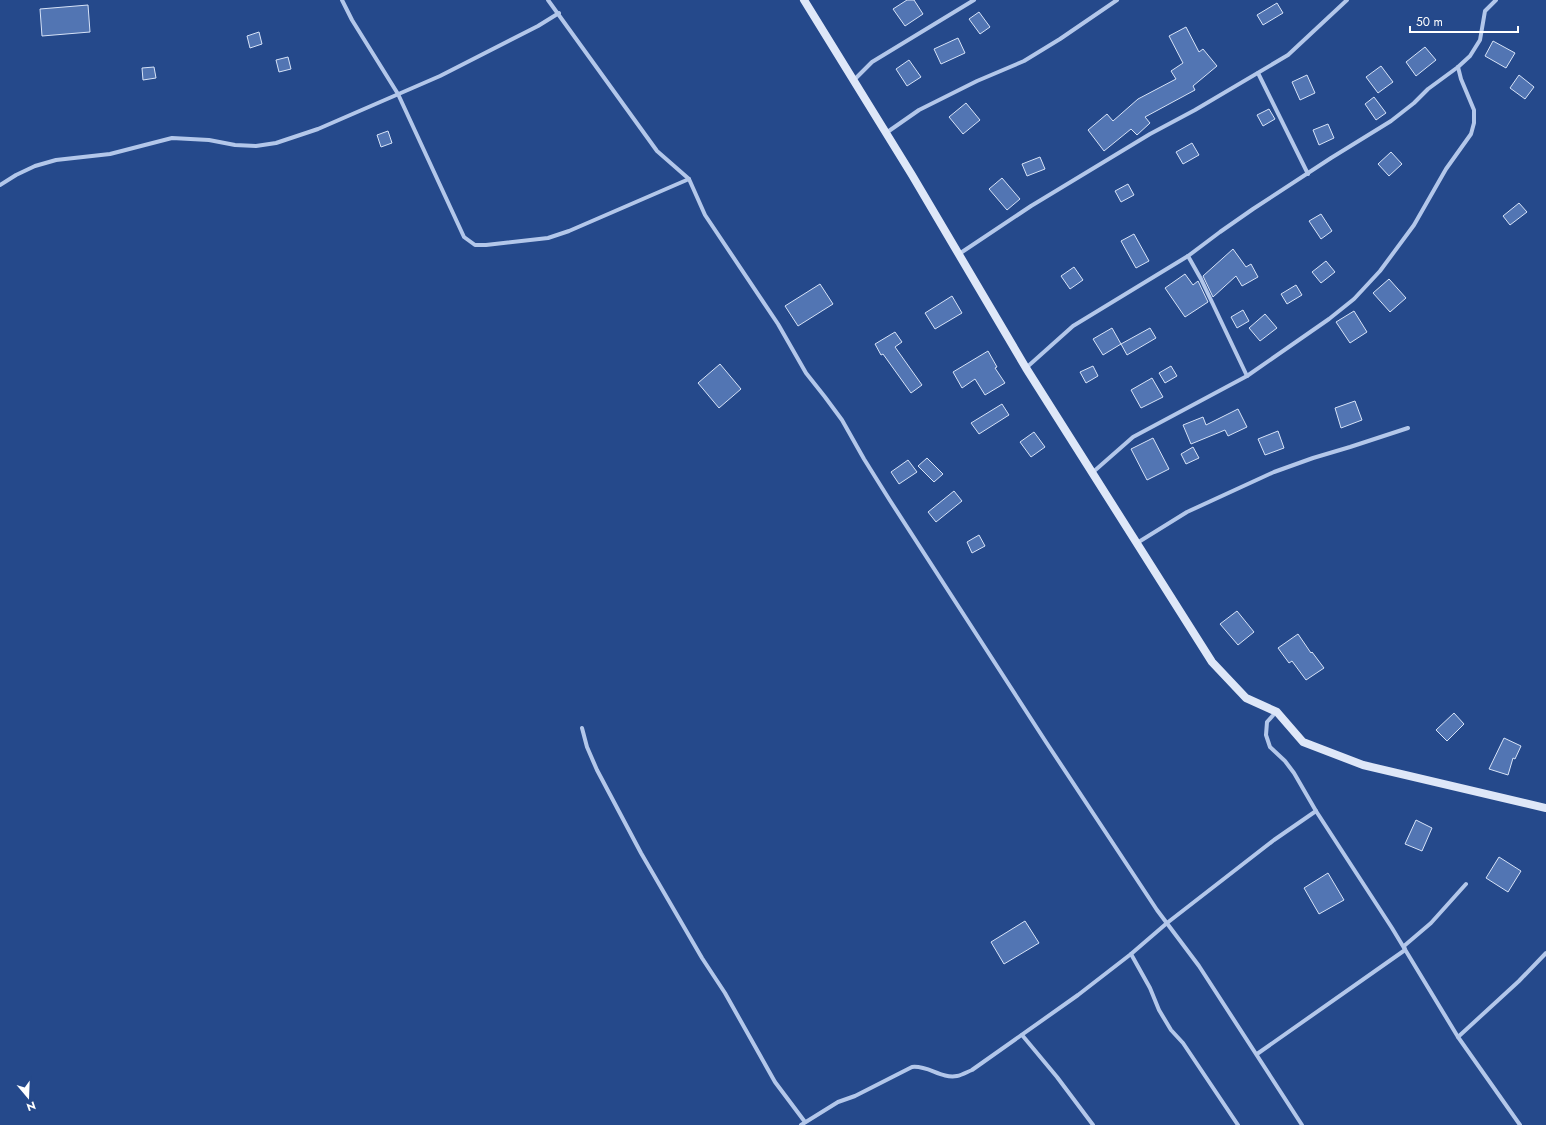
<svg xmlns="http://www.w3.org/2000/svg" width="1546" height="1125" font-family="Jost,sans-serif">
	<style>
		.building { fill: #5275b3; stroke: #d7e3f8 }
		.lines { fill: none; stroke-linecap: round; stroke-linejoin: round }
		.street { stroke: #b3c7ea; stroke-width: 4 }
		.secondary { stroke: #dee7f8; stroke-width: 8 }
	</style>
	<rect width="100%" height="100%" fill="#25498b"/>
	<g class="building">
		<polygon points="907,0 914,0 923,14 905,26 893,9"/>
		<polygon points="1277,3 1283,13 1263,25 1257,15"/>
		<polygon points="88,5 90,32 42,36 40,9"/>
		<polygon points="979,12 990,27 980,34 969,19"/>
		<polygon points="1186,27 1199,52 1203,49 1217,66 1193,86 1195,90 1145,117 1150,123 1137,135 1131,129 1104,151 1088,130 1107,114 1113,121 1138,99 1176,79 1171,71 1183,63 1169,36"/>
		<polygon points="259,32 262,44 250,48 247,36"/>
		<polygon points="958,38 965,53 941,64 934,49"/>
		<polygon points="1493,41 1515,53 1506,68 1485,56"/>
		<polygon points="1425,47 1436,60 1416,76 1406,62"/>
		<polygon points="288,57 291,69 279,72 276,60"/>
		<polygon points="909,60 921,77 907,86 896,69"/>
		<polygon points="1381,66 1393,82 1378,93 1366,77"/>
		<polygon points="154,67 156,78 143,80 142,68"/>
		<polygon points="1307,75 1315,93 1300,100 1292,82"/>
		<polygon points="1519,75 1534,87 1525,99 1510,88"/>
		<polygon points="1374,97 1386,113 1376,120 1365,104"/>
		<polygon points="966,103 980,120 963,134 949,117"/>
		<polygon points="1269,109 1275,119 1263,126 1257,115"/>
		<polygon points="1328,124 1334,138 1319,145 1313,130"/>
		<polygon points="388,131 392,143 381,147 377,135"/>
		<polygon points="1192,143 1199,155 1183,164 1176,152"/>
		<polygon points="1391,152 1402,164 1389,176 1378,164"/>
		<polygon points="1040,157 1045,169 1027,176 1022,164"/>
		<polygon points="1002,178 1020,199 1007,210 989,189"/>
		<polygon points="1128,184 1134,195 1121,202 1115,191"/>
		<polygon points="1519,203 1527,212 1510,225 1503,216"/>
		<polygon points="1321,214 1332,231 1321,239 1309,221"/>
		<polygon points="1134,234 1149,261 1136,268 1121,241"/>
		<polygon points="1233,249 1246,267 1251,264 1258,277 1242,286 1236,276 1213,297 1203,276"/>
		<polygon points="1326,261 1335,272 1321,283 1312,272"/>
		<polygon points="1074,267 1083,280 1070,289 1061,276"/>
		<polygon points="1185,274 1193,285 1198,281 1208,302 1185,317 1165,288"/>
		<polygon points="1389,279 1406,298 1390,312 1373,293"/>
		<polygon points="820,284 833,304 798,326 785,306"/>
		<polygon points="1296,285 1302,295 1287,304 1281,294"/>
		<polygon points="952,296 962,313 935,329 925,313"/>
		<polygon points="1243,310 1249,321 1237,328 1231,317"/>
		<polygon points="1354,311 1367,332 1350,343 1336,322"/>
		<polygon points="1265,314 1277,328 1260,341 1249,328"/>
		<polygon points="1112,328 1121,344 1103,355 1093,339"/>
		<polygon points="1150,328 1156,338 1127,355 1121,344"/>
		<polygon points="895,332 902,342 895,347 922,385 911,393 883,354 881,355 875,344"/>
		<polygon points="988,351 997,367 995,368 1005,383 985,395 975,379 962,388 953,372"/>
		<polygon points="720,364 741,389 719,408 698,383"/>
		<polygon points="1093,366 1098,376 1086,383 1080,372"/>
		<polygon points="1171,366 1177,376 1165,383 1159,373"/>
		<polygon points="1152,378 1163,397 1141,408 1131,390"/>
		<polygon points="1355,401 1362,420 1341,428 1335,408"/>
		<polygon points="1002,404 1009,415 979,434 971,423"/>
		<polygon points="1238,409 1247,427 1228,436 1225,430 1191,444 1183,425 1203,417 1206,425"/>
		<polygon points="1278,431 1284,448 1265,455 1258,439"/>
		<polygon points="1034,432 1045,447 1031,457 1020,442"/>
		<polygon points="1153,438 1169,469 1147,480 1131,449"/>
		<polygon points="1193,447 1199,458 1186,464 1181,454"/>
		<polygon points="927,458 943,474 934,482 918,466"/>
		<polygon points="908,460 917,472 899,484 891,472"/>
		<polygon points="954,491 962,501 936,522 928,512"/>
		<polygon points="979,535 985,546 972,553 967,542"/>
		<polygon points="1237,611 1254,632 1238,645 1220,624"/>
		<polygon points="1298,634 1311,653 1312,652 1324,668 1306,680 1292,661 1289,663 1278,648"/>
		<polygon points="1454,713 1464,724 1447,741 1436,730"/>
		<polygon points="1504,738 1521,746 1515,759 1513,758 1508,775 1489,769"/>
		<polygon points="1416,820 1432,828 1422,851 1405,844"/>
		<polygon points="1499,857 1521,871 1508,892 1486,878"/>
		<polygon points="1328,873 1344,900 1319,914 1304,888"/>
		<polygon points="1025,921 1039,943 1004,964 991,942"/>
	</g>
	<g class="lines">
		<g class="street">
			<polyline points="342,0 352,20 398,94 464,237 475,245 486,245 548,238 569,231 689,179"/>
			<polyline points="548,0 657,151 689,179 705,215 778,324 806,373 825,397 842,420 864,459 889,499 1046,742 1157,910 1199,966 1302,1125"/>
			<polyline points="1258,73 1308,174"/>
			<polyline points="854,80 872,62 974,0"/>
			<polyline points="886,133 919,110 977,81 1024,61 1060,39 1117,0"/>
			<polyline points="0,185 16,175 35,166 56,160 110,154 172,138 209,140 235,145 256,146 276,143 318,129 440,76 538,26 559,13"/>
			<polyline points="959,254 1031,206 1150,134 1195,110 1288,55 1347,0"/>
			<polyline points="1188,256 1201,279 1247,376"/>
			<polyline points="1026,368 1073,326 1188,256 1220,232 1253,209 1331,158 1391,121 1414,103 1428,89 1458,67 1470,56 1480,40 1485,11 1496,0"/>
			<polyline points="1092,473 1133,437 1247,376 1329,319 1354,299 1380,271 1414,225 1446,169 1471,134 1474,123 1474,110 1461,79 1458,67"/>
			<polyline points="1137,543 1187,512 1274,472 1313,458 1350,447 1408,428"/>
			<polyline points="1276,712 1267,722 1266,735 1270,747 1285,761 1294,773 1316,811 1392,928 1458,1037 1520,1125"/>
			<polyline points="582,728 587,747 597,770 641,853 702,958 725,993 775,1082 805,1122"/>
			<polyline points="1131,954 1150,988 1159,1010 1171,1030 1183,1043 1238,1125"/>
			<polyline points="1022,1035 1057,1077 1093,1125"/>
			<polyline points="1458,1037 1519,981 1546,953"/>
			<polyline points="1257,1054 1405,950 1404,946 1431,923 1466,884"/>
			<path d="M801,1125l37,-23 17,-6 57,-29c16,-2 29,12 45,9 5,-1 10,-4 15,-6l106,-75 53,-41 36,-31 107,-83 42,-29"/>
		</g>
		<polyline class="secondary" points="804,0 912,175 1026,368 1212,662 1246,698 1277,712 1303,742 1363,765 1546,808"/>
	</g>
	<g transform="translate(28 1097) rotate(161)" stroke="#25498b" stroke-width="3" paint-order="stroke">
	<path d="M0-3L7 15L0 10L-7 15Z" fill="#ffffff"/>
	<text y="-6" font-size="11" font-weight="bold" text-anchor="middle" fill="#ffffff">N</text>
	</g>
	<path d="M1410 26v6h108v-6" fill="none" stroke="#ffffff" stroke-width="2"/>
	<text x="1416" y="26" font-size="12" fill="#ffffff" stroke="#25498b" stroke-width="3" paint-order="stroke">50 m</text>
</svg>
